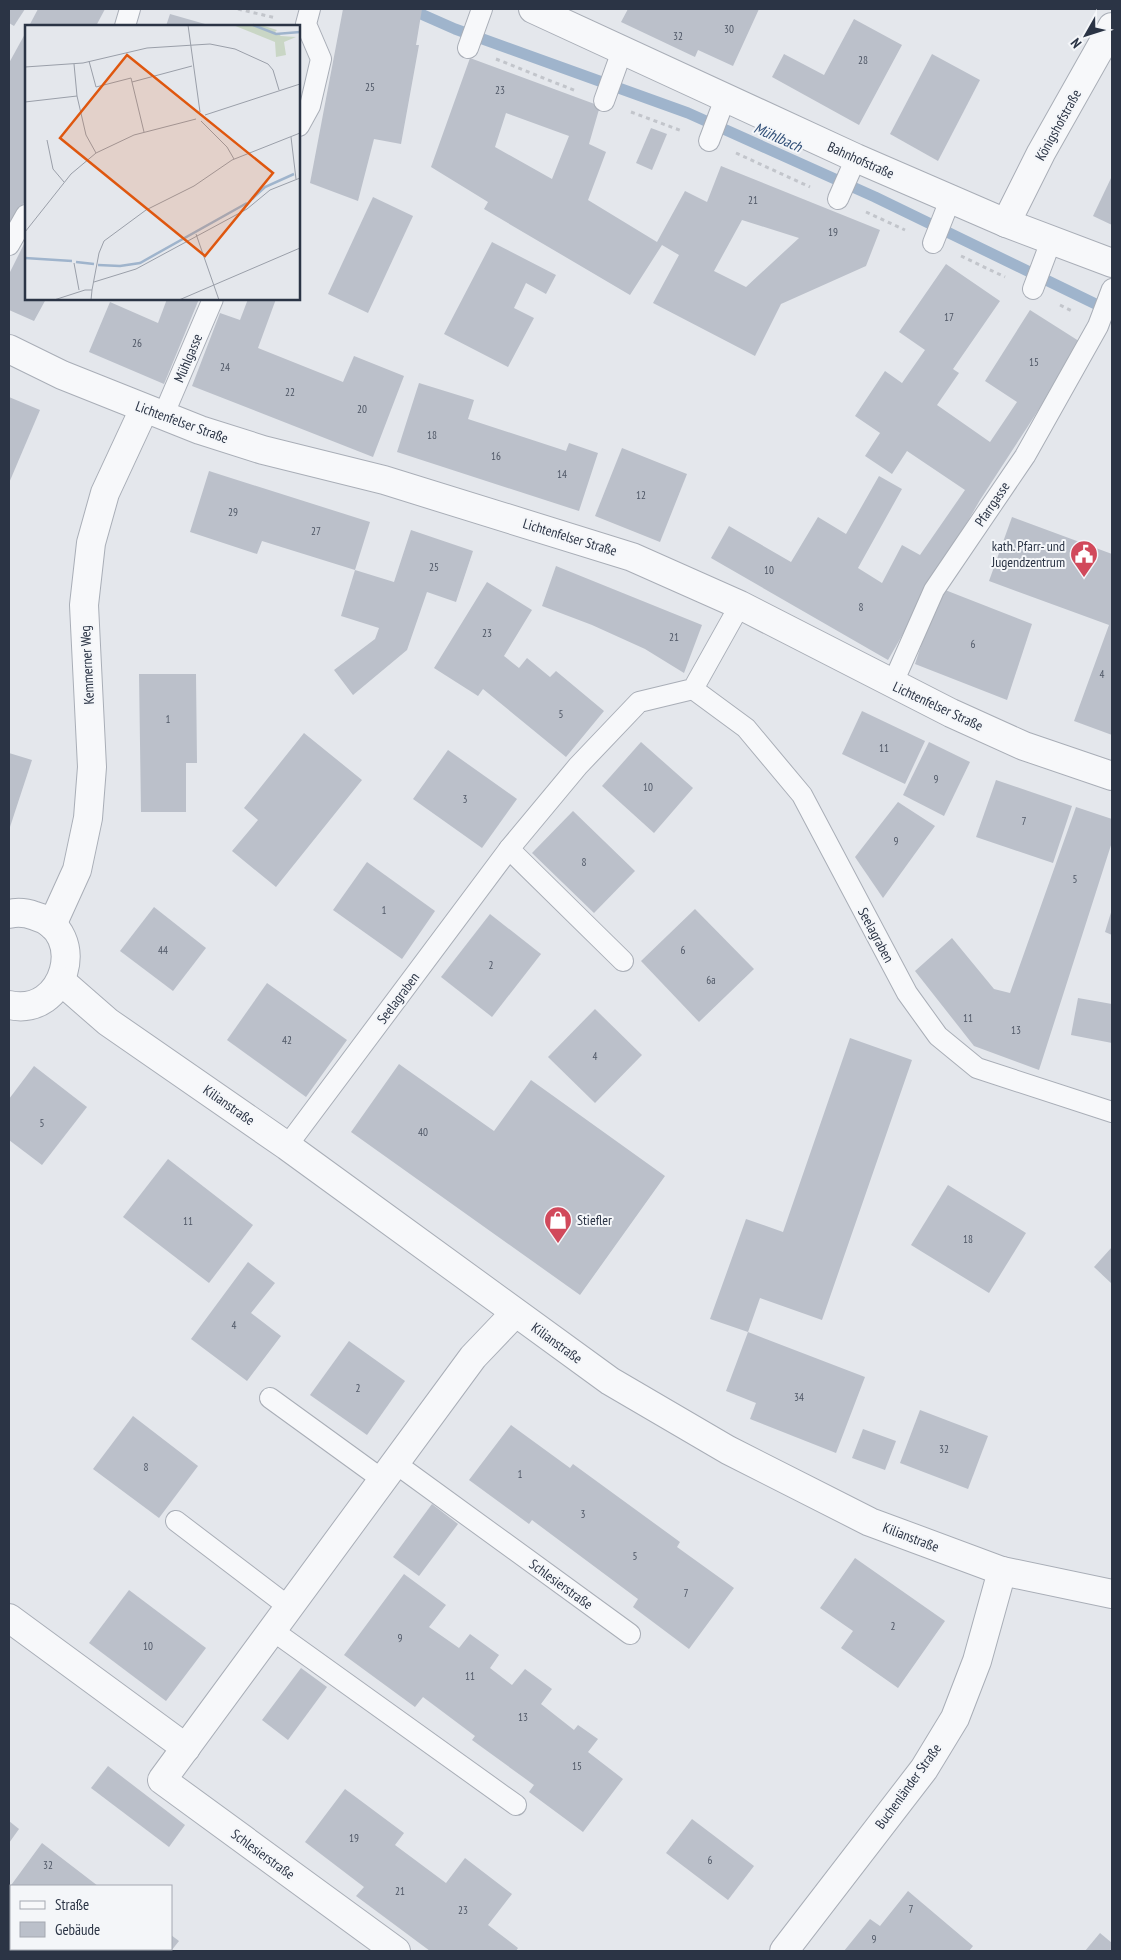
<svg xmlns="http://www.w3.org/2000/svg" width="1121" height="1960" font-family="'PT Sans Narrow',sans-serif">
	<style>
		.lines { fill: none; stroke-linecap: round; stroke-linejoin: round }
		.stream { stroke: #9fb4cc; stroke-width: 11 }
		.building { fill: #bbc0ca; fill-rule: evenodd }
		.service-casing { stroke: #a9aeb7; stroke-width: 22 }
		.minor-casing { stroke: #a9aeb7; stroke-width: 30 }
		.tertiary-casing { stroke: #a9aeb7; stroke-width: 30 }
		.path { stroke: #c2c5cb; stroke-width: 3; stroke-dasharray: 4 4; stroke-linecap: butt }
		.service { stroke: #f7f8fa; stroke-width: 20 }
		.minor { stroke: #f7f8fa; stroke-width: 28 }
		.tertiary { stroke: #f7f8fa; stroke-width: 28 }
		.labels { text-anchor: middle; dominant-baseline: central; stroke-width: 4; stroke-linejoin: round; paint-order: stroke }
		.number-label { font-size: 11px; fill: #4f5766 }
		.street-label { font-size: 14px; fill: #2b3445; stroke: #f4f6f9 }
		.poi-label { font-size: 14px; fill: #2b3445; stroke: #f4f6f9; text-anchor: end }
		.water-label { font-size: 15px; font-style: italic; fill: #34527a; stroke: #f4f6f9 }
		.inset-river { fill: none; stroke: #9fb4cc; stroke-width: 2.5 }
		.inset-road { fill: none; stroke: #9a9fa9; stroke-width: 1 }
		.view { fill: #df570f; fill-opacity: 0.15; stroke: #df570f; stroke-width: 2.5 }
		.inset-edge { fill: none; stroke: #2b3445; stroke-width: 2.5 }
	</style>
	<rect width="100%" height="100%" fill="#e4e7ec"/>
	<g class="lines">
		<polyline class="stream" points="421,14 455,29 688,113 875,197 1110,311"/>
	</g>
	<g class="building">
		<polygon points="9,9 25,9 14,26 9,23"/>
		<polygon points="38,9 105,9 96,26 29,26"/>
		<polygon points="343,9 422,9 416,45 419,45 401,144 374,139 358,201 310,183"/>
		<polygon points="628,9 759,9 733,66 698,50 695,57 621,22"/>
		<polygon points="170,14 212,26 166,26"/>
		<polygon points="854,19 902,45 859,125 772,77 784,54 824,75"/>
		<polygon points="26,32 26,199 9,231 9,63"/>
		<polygon points="932,54 980,80 938,161 890,134"/>
		<path d="M470,58l130,48 -11,38 17,8 -18,48 69,42 28,-51 22,11 14,-36 159,64 -14,36 -85,38 -26,52 -102,-53 26,-48 -17,-10 -32,50 -146,-86 4,-7 -57,-35zM506,113l63,23 -17,43 -57,-32zM742,220l57,18 -53,49 -32,-16z"/>
		<polygon points="651,128 667,134 652,170 636,163"/>
		<polygon points="1112,176 1112,225 1093,216"/>
		<polygon points="373,197 413,216 368,313 328,294"/>
		<polygon points="26,240 26,299 46,299 34,321 9,310 9,274"/>
		<polygon points="492,242 556,275 546,294 526,283 514,308 534,318 508,367 444,334"/>
		<polygon points="946,264 1000,301 953,369 959,373 937,405 990,442 1017,402 985,381 1030,310 1082,343 980,500 888,660 711,558 729,526 791,562 818,517 846,534 879,476 902,489 858,568 882,583 902,545 920,555 965,490 907,451 892,474 865,456 880,433 855,416 885,371 902,383 925,350 899,332"/>
		<polygon points="167,299 199,299 164,384 89,352 110,302 158,323"/>
		<polygon points="248,299 276,299 258,348 343,382 354,356 404,376 373,457 192,386 220,313 240,320"/>
		<polygon points="419,383 474,400 468,419 566,451 569,443 598,453 579,511 397,452"/>
		<polygon points="9,397 40,410 9,483"/>
		<polygon points="622,448 687,474 660,542 595,516"/>
		<polygon points="209,471 370,522 355,570 262,541 257,554 190,532"/>
		<polygon points="1012,517 1112,554 1112,735 1074,721 1109,625 989,581"/>
		<polygon points="411,530 473,551 456,602 427,592 407,650 353,695 334,670 375,639 379,628 341,616 355,570 394,582"/>
		<polygon points="556,566 702,625 684,673 645,649 592,625 542,606"/>
		<polygon points="487,582 532,610 504,656 519,668 527,658 550,677 556,671 604,711 566,757 483,689 478,696 434,668"/>
		<polygon points="940,588 1032,624 1007,700 915,664"/>
		<polygon points="139,674 196,674 197,763 186,763 186,812 141,812"/>
		<polygon points="862,711 925,741 905,784 842,754"/>
		<polygon points="304,733 362,780 276,887 232,851 258,820 244,808"/>
		<polygon points="641,742 693,788 654,833 602,786"/>
		<polygon points="929,742 970,762 944,816 903,795"/>
		<polygon points="448,750 517,799 482,848 413,799"/>
		<polygon points="9,753 32,760 9,830"/>
		<polygon points="996,780 1072,806 1053,863 976,837"/>
		<polygon points="898,802 935,826 883,898 855,857"/>
		<polygon points="1076,807 1112,819 1112,842 1039,1070 974,1046 915,971 952,938 994,989 1010,993"/>
		<polygon points="573,811 635,871 594,913 532,853"/>
		<polygon points="367,862 435,911 402,959 333,910"/>
		<polygon points="154,907 206,948 173,991 120,951"/>
		<polygon points="695,909 754,969 699,1022 641,961"/>
		<polygon points="1112,909 1112,935 1105,932"/>
		<polygon points="490,914 541,954 492,1017 441,977"/>
		<polygon points="267,983 347,1040 306,1097 227,1040"/>
		<polygon points="1078,998 1112,1004 1112,1043 1071,1035"/>
		<polygon points="595,1009 642,1055 595,1103 548,1057"/>
		<polygon points="850,1038 912,1060 822,1320 760,1298 748,1332 710,1319 746,1219 783,1232"/>
		<polygon points="399,1064 494,1131 531,1080 665,1176 580,1295 351,1132"/>
		<polygon points="34,1066 87,1107 42,1165 9,1140 9,1099"/>
		<polygon points="168,1159 253,1225 209,1283 123,1217"/>
		<polygon points="948,1185 1026,1233 989,1293 911,1245"/>
		<polygon points="1112,1247 1112,1284 1094,1267"/>
		<polygon points="248,1262 275,1283 251,1313 281,1336 247,1381 191,1339"/>
		<polygon points="748,1332 865,1377 836,1453 750,1419 756,1403 726,1391"/>
		<polygon points="349,1341 405,1381 367,1435 310,1395"/>
		<polygon points="920,1410 988,1436 968,1489 900,1463"/>
		<polygon points="133,1416 198,1466 159,1518 93,1469"/>
		<polygon points="511,1425 570,1468 573,1464 680,1542 677,1547 734,1588 689,1649 633,1607 638,1599 532,1520 529,1524 469,1480"/>
		<polygon points="863,1429 896,1441 885,1470 852,1458"/>
		<polygon points="432,1504 458,1524 419,1576 393,1557"/>
		<polygon points="855,1558 945,1621 898,1688 841,1648 853,1631 820,1608"/>
		<polygon points="404,1574 446,1605 429,1627 459,1648 470,1634 499,1655 490,1668 512,1685 525,1669 552,1689 541,1704 574,1730 578,1725 598,1739 588,1752 623,1779 583,1832 529,1792 534,1785 472,1740 475,1736 423,1697 415,1707 344,1655"/>
		<polygon points="129,1590 206,1648 166,1701 89,1643"/>
		<polygon points="301,1668 327,1687 288,1740 262,1720"/>
		<polygon points="108,1766 185,1825 169,1847 91,1788"/>
		<polygon points="345,1789 404,1833 395,1845 446,1883 465,1858 512,1894 488,1925 518,1948 516,1951 430,1951 356,1896 364,1887 305,1842"/>
		<polygon points="692,1819 754,1866 728,1900 666,1853"/>
		<polygon points="9,1821 19,1829 9,1843"/>
		<polygon points="42,1843 98,1886 11,1886 11,1924 9,1922 9,1888"/>
		<polygon points="908,1891 973,1946 969,1951 844,1951 870,1919 880,1926"/>
		<polygon points="1100,1933 1112,1943 1112,1951 1085,1951"/>
		<polygon points="171,1935 179,1941 171,1951 78,1951 80,1949 171,1949"/>
	</g>
	<g class="lines">
		<g class="service-casing">
			<g id="service">
				<polyline points="125,26 130,9"/>
				<polyline points="468,48 482,9"/>
				<polyline points="604,101 622,51"/>
				<polyline points="299,126 310,106 321,59 306,24 310,9"/>
				<polyline points="709,141 726,96"/>
				<polyline points="838,199 856,158"/>
				<polyline points="933,243 950,200"/>
				<polyline points="9,245 26,215"/>
				<polyline points="1033,289 1051,241"/>
				<polyline points="163,416 213,299"/>
				<polyline points="892,685 934,590 1025,456 1098,326 1112,289"/>
				<polyline points="693,689 746,728 802,795 907,993 938,1036 977,1068 1112,1112"/>
				<polyline points="509,849 623,961"/>
				<polyline points="287,1146 509,849 578,766 639,702 693,689 740,605"/>
				<polyline points="270,1398 383,1480"/>
				<polyline points="395,1463 630,1634"/>
				<polyline points="176,1521 289,1607"/>
				<polyline points="272,1630 516,1805"/>
			</g>
		</g>
		<g class="minor-casing">
			<g id="minor">
				<polyline points="533,9 856,158 1006,223 1112,263"/>
				<polyline points="1006,223 1041,153 1112,27"/>
				<path d="M9,914c8,-2 18,-1 26,2 54,15 31,102 -26,89"/>
				<polyline points="52,925 77,870 88,818 92,767 84,605 91,543 105,493 144,409"/>
				<polyline points="61,981 108,1022 287,1146 610,1381 728,1450 870,1522 1002,1571 1112,1594"/>
				<polyline points="9,1618 186,1748"/>
				<polyline points="396,1951 162,1780 473,1357 515,1313"/>
				<polyline points="784,1951 924,1769 955,1718 977,1661 1002,1571"/>
			</g>
		</g>
		<g class="tertiary-casing">
			<polyline id="tertiary" points="9,349 62,375 200,430 263,450 384,480 632,557 740,605 951,713 1024,746 1112,776"/>
		</g>
		<g class="path">
			<polyline points="238,9 276,18"/>
			<polyline points="496,59 576,91"/>
			<polyline points="631,112 682,131"/>
			<polyline points="736,153 810,187"/>
			<polyline points="866,212 905,230"/>
			<polyline points="961,256 1005,277"/>
			<polyline points="1060,305 1072,311"/>
		</g>
		<use href="#service" class="service"/>
		<use href="#minor" class="minor"/>
		<use href="#tertiary" class="tertiary"/>
	</g>
	<defs>
		<g id="civic-pin" transform="scale(1.4375)"><path d="M0 17L-7.5 6A9.5 9.5 0 1 1 7.5 6Z" fill="#d1495b" stroke="#f4f6f9"/><path d="M-.6-6.5H3V-4.5H.6V-3L4-1V1h2V6H-6V1h2V-1L-.6-3ZM-1.2 2.5V6h2.4V2.5Z" fill="#fff"/></g>
		<g id="shop-pin" transform="scale(1.4375)"><path d="M0 17L-7.5 6A9.5 9.5 0 1 1 7.5 6Z" fill="#d1495b" stroke="#f4f6f9"/><path d="M-5-2.5h2.3a2.7 3.5 0 0 1 5.4 0H5L5.5 6h-11ZM-1.5-2.5h3a1.5 2.3 0 0 0-3 0Z" fill="#fff"/></g>
	</defs>
	<g fill-rule="evenodd">
		<use href="#civic-pin" x="1084" y="554"/>
		<use href="#shop-pin" x="558" y="1220"/>
	</g>
	<g class="labels">
		<g class="number-label">
			<text x="729" y="29">30</text>
			<text x="678" y="36">32</text>
			<text x="863" y="60">28</text>
			<text x="370" y="87">25</text>
			<text x="500" y="90">23</text>
			<text x="753" y="200">21</text>
			<text x="833" y="232">19</text>
			<text x="949" y="317">17</text>
			<text x="137" y="343">26</text>
			<text x="1034" y="362">15</text>
			<text x="225" y="367">24</text>
			<text x="290" y="392">22</text>
			<text x="362" y="409">20</text>
			<text x="432" y="435">18</text>
			<text x="496" y="456">16</text>
			<text x="562" y="474">14</text>
			<text x="641" y="495">12</text>
			<text x="233" y="512">29</text>
			<text x="316" y="531">27</text>
			<text x="434" y="567">25</text>
			<text x="769" y="570">10</text>
			<text x="861" y="607">8</text>
			<text x="487" y="633">23</text>
			<text x="674" y="637">21</text>
			<text x="973" y="644">6</text>
			<text x="1102" y="674">4</text>
			<text x="561" y="714">5</text>
			<text x="168" y="719">1</text>
			<text x="884" y="748">11</text>
			<text x="936" y="779">9</text>
			<text x="648" y="787">10</text>
			<text x="465" y="799">3</text>
			<text x="1024" y="821">7</text>
			<text x="896" y="841">9</text>
			<text x="584" y="862">8</text>
			<text x="1075" y="879">5</text>
			<text x="384" y="910">1</text>
			<text x="163" y="950">44</text>
			<text x="683" y="950">6</text>
			<text x="491" y="965">2</text>
			<text x="711" y="980">6a</text>
			<text x="968" y="1018">11</text>
			<text x="1016" y="1030">13</text>
			<text x="287" y="1040">42</text>
			<text x="595" y="1056">4</text>
			<text x="42" y="1123">5</text>
			<text x="423" y="1132">40</text>
			<text x="188" y="1221">11</text>
			<text x="968" y="1239">18</text>
			<text x="234" y="1325">4</text>
			<text x="358" y="1388">2</text>
			<text x="799" y="1397">34</text>
			<text x="944" y="1449">32</text>
			<text x="146" y="1467">8</text>
			<text x="520" y="1474">1</text>
			<text x="583" y="1514">3</text>
			<text x="635" y="1556">5</text>
			<text x="686" y="1593">7</text>
			<text x="893" y="1626">2</text>
			<text x="400" y="1638">9</text>
			<text x="148" y="1646">10</text>
			<text x="470" y="1676">11</text>
			<text x="523" y="1717">13</text>
			<text x="577" y="1766">15</text>
			<text x="354" y="1838">19</text>
			<text x="710" y="1860">6</text>
			<text x="48" y="1865">32</text>
			<text x="400" y="1891">21</text>
			<text x="911" y="1909">7</text>
			<text x="463" y="1910">23</text>
			<text x="874" y="1939">9</text>
		</g>
		<g class="street-label">
			<text transform="translate(1058 125) rotate(-61)">Königshofstraße</text>
			<text transform="translate(861 160) rotate(24)">Bahnhofstraße</text>
			<text transform="translate(188 358) rotate(-67)">Mühlgasse</text>
			<text transform="translate(182 422) rotate(20)">Lichtenfelser Straße</text>
			<text transform="translate(992 504) rotate(-56)">Pfarrgasse</text>
			<text transform="translate(570 537) rotate(17)">Lichtenfelser Straße</text>
			<text transform="translate(87 665) rotate(-93)">Kemmerner Weg</text>
			<text transform="translate(938 706) rotate(25)">Lichtenfelser Straße</text>
			<text transform="translate(876 935) rotate(62)">Seelagraben</text>
			<text transform="translate(398 998) rotate(-53)">Seelagraben</text>
			<text transform="translate(229 1105) rotate(35)">Kilianstraße</text>
			<text transform="translate(557 1343) rotate(36)">Kilianstraße</text>
			<text transform="translate(911 1537) rotate(21)">Kilianstraße</text>
			<text transform="translate(561 1584) rotate(36)">Schlesierstraße</text>
			<text transform="translate(908 1786) rotate(-54)">Buchenländer Straße</text>
			<text transform="translate(263 1854) rotate(36)">Schlesierstraße</text>
		</g>
		<g class="poi-label">
			<text x="1065" y="546">kath. Pfarr- und<tspan x="1065" dy="16">Jugendzentrum</tspan></text>
			<text x="577" y="1220" text-anchor="start">Stiefler</text>
		</g>
		<g class="water-label">
			<text transform="translate(778 137) rotate(24)">Mühlbach</text>
		</g>
	</g>
	<g transform="translate(25 25)">
		<rect width="275" height="275" fill="#e4e7ec"/>
		<path d="M208,0h28l16,5 -2,2 6,4 15,1 -12,5 2,13 -10,2 -1,-15z" fill="#c9d6c5"/>
		<path class="inset-river" d="M228,0l23,9 24,-2M227,174l13,-12 29,-13M0,233l47,3M51,237l18,2M73,240l22,1 20,-3 107,-60"/>
		<path class="inset-road" d="M163,0l12,87M64,36l7,26 35,-9 13,54M49,39l3,32 9,39 10,18M0,42l58,-4 64,-15 63,-4 25,5 33,15 5,6 6,20M107,57l60,-16M0,77l52,-6M180,90l95,-31M176,96l26,26 7,12M266,112l5,42M22,115l6,29 11,13M0,207l46,-58 25,-21 38,-18 62,-16M171,209l23,66M49,238l5,27M69,257l42,-13 111,-60 23,-19 30,-12M67,265l7,-37 5,-12 42,-31 48,-24 38,-26 68,-27M29,275l31,-10h7l-1,10M154,275l121,-52"/>
		<path class="view" d="M102,30l146,118 -68,83 -145,-118z"/>
		<rect width="275" height="275" class="inset-edge"/>
	</g>
	<rect width="1121" height="1960" fill="none" stroke="#2b3445" stroke-width="20"/>
	<rect x="10" y="1885" width="162" height="65" fill="#f4f6f9" stroke="#a4a8b1"/>
	<rect x="20" y="1901" width="25" height="8" fill="#f7f8fa" stroke="#a4a8b1"/>
	<text x="55" y="1910" font-size="15" fill="#2b3445">Straße</text>
	<rect x="20" y="1922" width="25" height="15" fill="#bbc0ca" stroke="#a4a8b1"/>
	<text x="55" y="1935" font-size="15" fill="#2b3445">Gebäude</text>
	<g transform="translate(1086 35) rotate(231)" stroke="#f4f6f9" stroke-width="4" paint-order="stroke">
	<path d="M0-4L9 19L0 12L-9 19Z" fill="#2b3445"/>
	<text y="-8" font-size="14" font-weight="bold" text-anchor="middle" fill="#2b3445">N</text>
	</g>
</svg>
